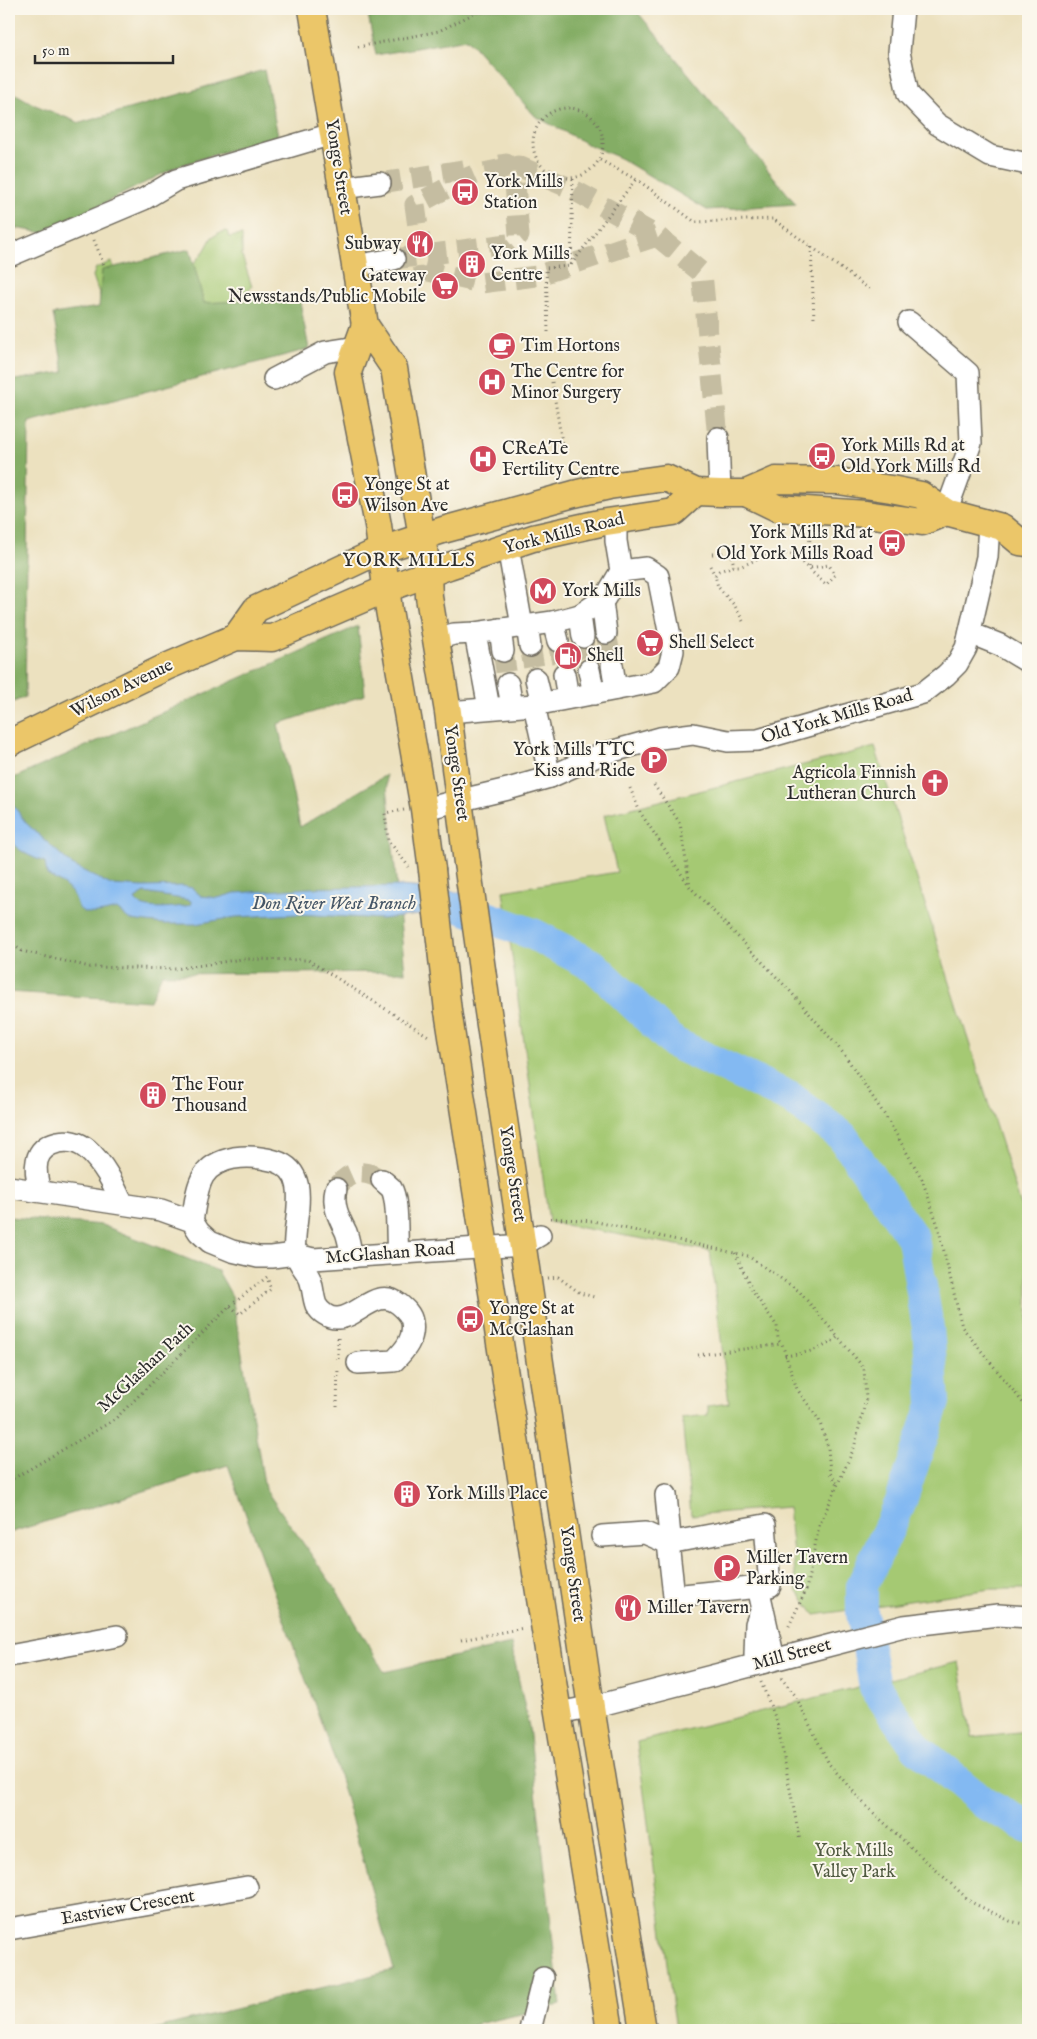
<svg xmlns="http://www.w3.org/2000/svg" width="1037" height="2039" font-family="'IM FELL English',serif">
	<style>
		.green { fill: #a5c973; stroke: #687a4f }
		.forest { fill: #84ad65; stroke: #586c48 }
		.water { fill: #83b9f2; stroke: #57728e; fill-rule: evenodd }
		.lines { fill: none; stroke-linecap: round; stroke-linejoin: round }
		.river { stroke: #83b9f2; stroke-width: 32 }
		.minor-tunnel { stroke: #c5bda1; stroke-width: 21; stroke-dasharray: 21 11; stroke-linecap: butt }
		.minor-casing { stroke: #6f6b5f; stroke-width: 24 }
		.major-casing { stroke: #6f6b5f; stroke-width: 29 }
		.path { stroke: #6f6b5f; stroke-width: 3; stroke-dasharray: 1 4; stroke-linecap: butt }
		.minor { stroke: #fff; stroke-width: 21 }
		.major { stroke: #ebc669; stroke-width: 26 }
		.major-bridge-casing { stroke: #6f6b5f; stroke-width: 29; stroke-linecap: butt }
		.major-bridge { stroke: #ebc669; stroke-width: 26 }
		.labels { text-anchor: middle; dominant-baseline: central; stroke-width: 4; stroke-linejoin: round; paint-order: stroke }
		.street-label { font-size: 18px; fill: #2b2b2b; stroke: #fbf7ec }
		.poi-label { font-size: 18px; fill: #2b2b2b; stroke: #fbf7ec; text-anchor: start }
		.park-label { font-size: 18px; fill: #505a41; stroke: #fbf7ec }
		.neighbourhood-label { font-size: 19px; letter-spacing: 1px; fill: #2b2b2b; stroke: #fbf7ec }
		.water-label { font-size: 19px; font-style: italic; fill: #455667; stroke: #fbf7ec }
	</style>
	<rect width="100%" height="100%" fill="#fbf7ec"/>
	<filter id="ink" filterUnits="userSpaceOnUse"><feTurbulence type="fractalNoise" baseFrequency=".02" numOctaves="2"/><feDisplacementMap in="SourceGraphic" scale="10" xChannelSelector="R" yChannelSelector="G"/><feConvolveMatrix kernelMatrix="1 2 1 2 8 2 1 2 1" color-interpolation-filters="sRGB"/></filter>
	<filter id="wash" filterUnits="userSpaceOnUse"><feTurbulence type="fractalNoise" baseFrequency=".0096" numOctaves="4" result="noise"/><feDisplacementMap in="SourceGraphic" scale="20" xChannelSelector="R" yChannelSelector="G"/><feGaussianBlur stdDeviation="1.12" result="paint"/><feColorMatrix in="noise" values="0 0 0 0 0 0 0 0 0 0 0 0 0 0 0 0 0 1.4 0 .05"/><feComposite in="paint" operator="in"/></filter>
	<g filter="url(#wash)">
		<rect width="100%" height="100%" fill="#ece1bf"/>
		<g class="green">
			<polygon points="227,231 229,237 242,235 242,256 252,287 238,297 243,304 256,298 267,335 103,305 93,276 96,268 111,262 114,268 191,267 205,250 212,237 218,234 218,233"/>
			<polygon points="875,747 1028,1228 1028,1589 990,1589 815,1615 797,1591 788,1507 691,1515 682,1418 708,1415 708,1406 729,1403 710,1251 549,1222 503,891 617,872 604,815"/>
			<polygon points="959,1662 972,1737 1028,1731 1028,2030 676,2030 637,1742"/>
		</g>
		<g class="forest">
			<polygon points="367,9 635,9 796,204 707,210 618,157 587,144 535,116 467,39 376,55"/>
			<polygon points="264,70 278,135 178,166 45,233 9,227 9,90 35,105 80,123"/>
			<polygon points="190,249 204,303 299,297 309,349 29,422 25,697 9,704 9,381 64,372 53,314 99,307 102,270"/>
			<polygon points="358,626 365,695 278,724 300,827 386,775 405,972 162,974 150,1001 9,992 9,780"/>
			<polygon points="9,1217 102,1225 218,1271 232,1296 265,1489 341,1597 384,1672 511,1644 529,1727 560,2005 452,2030 149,2030 394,1970 335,1761 228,1465 9,1533"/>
		</g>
		<path class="water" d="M9,799l17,24 46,42 39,20 33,2 39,-1 9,2 9,8 17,2 17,-5 76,-5 89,-2 36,3 32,5 36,30h-36l-49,-9 -38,4 -82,-5 -63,3 -41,7h-31l-34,-4 -13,-11c-10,2 -30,9 -38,-1 -3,-5 -3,-11 -7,-15 -6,-8 -16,-13 -25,-18l-2,-13c-12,-4 -30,-12 -36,-24 -3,-7 0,-30 0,-39zM145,893l44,7 2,1v3l-5,2c-13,1 -46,6 -51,-7z"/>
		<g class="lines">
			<polyline class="river" points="462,908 533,934 594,966 674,1043 791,1098 842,1136 913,1238 928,1328 934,1402 900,1504 862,1586 862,1613 875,1687 917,1748 984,1803 1028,1827"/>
		</g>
	</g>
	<g filter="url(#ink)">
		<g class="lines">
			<g class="minor-tunnel">
				<polyline points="380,183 470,169"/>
				<polyline points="657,236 536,276 481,283 424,270 415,205 460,181 474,175 518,166 570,188 657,236 702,273 718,438"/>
				<polyline points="394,259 508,244 519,235 514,170 506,164 500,165"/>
				<polyline points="606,633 612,665"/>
				<polyline points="583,637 589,670"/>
				<polyline points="558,641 564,674"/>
				<polyline points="530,646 536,679"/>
				<polyline points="503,651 508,684"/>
				<path d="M336,1189c12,-18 26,-21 46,-9"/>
			</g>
			<g class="minor-casing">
				<g id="minor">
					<polyline points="903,9 899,52 908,94 937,124 990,156 1028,164"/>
					<polyline points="341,188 380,183"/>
					<polyline points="9,256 144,199 176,180 332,134"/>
					<polyline points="354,266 394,259"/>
					<polyline points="909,322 968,373 971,443 946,512"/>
					<polyline points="274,379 325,352 357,347"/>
					<polyline points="718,438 720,493"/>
					<polyline points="508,547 522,626"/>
					<polyline points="602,601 606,633"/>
					<polyline points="580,615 583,637"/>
					<polyline points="553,622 558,641"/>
					<polyline points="527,625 530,646"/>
					<polyline points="500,629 503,651"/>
					<polyline points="475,633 489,708"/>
					<polyline points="970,633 1000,645 1028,662"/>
					<polyline points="435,639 454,634 475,633 553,622 580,615 605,598 621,571 616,541 616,520"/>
					<polyline points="612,665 616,689"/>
					<polyline points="589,670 594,694"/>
					<polyline points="564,674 568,698"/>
					<polyline points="536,679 542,703"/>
					<polyline points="508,684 512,706"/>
					<polyline points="534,705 654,682 669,667 673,651 658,576 646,568 621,571"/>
					<polyline points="448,712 534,705 550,777"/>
					<polyline points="424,809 508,789 550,777 599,755 660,738 693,734 728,741 758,740 923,693 946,675 957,664 966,648 987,557 989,523"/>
					<path d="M382,1180c2,2 6,5 9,8 8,12 5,49 7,65"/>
					<polyline points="9,1187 161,1210 192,1221 199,1232 210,1242 232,1251 258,1257 272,1257 295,1254 313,1259 523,1245 540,1235"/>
					<path d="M336,1189c-4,16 3,29 10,43 3,8 4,17 6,25"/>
					<path d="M40,1191c-6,-21 -8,-43 18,-49 10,-2 21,0 29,7 17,15 26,34 35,54"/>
					<path d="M192,1221c6,-31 4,-56 42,-63 14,-2 27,-1 41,3 40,12 16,63 20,91 2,10 11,18 15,27 3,8 3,18 6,26 4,7 13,14 22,13 21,-1 39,-32 61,-14 6,5 12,10 13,18 3,17 -7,28 -18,39l-36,2"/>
					<polyline points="602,1536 645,1533 668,1543 765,1525 770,1586 674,1596 668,1543 670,1537 666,1495"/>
					<polyline points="758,1587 772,1650 764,1662 755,1655 756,1624 762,1609"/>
					<polyline points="9,1656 117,1636"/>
					<polyline points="558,1713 604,1704 904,1626 998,1615 1028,1617"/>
					<polyline points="9,1929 247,1887"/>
					<polyline points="530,2030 543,1978"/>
				</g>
			</g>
			<g class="major-casing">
				<g id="major">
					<polyline points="312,9 365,325 394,368 428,574 429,597 448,712 467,863"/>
					<polyline points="365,325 348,372 378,525 389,610 424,809 432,870"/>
					<polyline points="746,493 777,508 866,514 922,522 946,512"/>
					<polyline points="236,637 256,609 381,550 443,530 574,494 609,486 666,478 696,492 720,493 746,493 776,480 838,481 891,489 921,495 946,512 1002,527 1020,542 1028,543"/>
					<polyline points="9,743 166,667 236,637 272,638 386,589 449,566 533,538 600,523 674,512 696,492"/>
					<polyline points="487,1005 591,1707 643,2030"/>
					<polyline points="448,1011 554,1688 610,2030"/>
				</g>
			</g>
			<g class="path">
				<polyline points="358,47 439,31 483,9"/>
				<circle cx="568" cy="143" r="35"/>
				<polyline points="600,160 639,181 695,222 773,219 872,291"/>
				<polyline points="94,240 104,265"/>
				<polyline points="811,247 814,319"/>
				<polyline points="571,265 573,178"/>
				<polyline points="548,332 546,268 570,266 636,179"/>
				<polyline points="552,382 563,449"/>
				<polyline points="712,554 724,553 732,557 734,566"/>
				<polyline points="710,566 715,575"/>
				<polyline points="743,621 735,606 718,587 715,575 719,571 734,566 742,566 762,557 787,553 794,555 826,585 835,575 829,565 809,568 810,531"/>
				<polyline points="654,785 680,823 690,886"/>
				<polyline points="630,788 640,812 690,887 790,991 844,1054 888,1120 922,1179 938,1226 962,1327 1028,1409"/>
				<polyline points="404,810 385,813 388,840 409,867"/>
				<polyline points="9,942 22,951 90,967 176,969 242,959 308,960 430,1037"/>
				<polyline points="551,1218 593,1221 748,1256 799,1291 864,1368 866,1399 854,1448 819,1526 806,1590 788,1628"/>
				<polyline points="735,1253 753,1292 777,1326 778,1340 782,1344 797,1389 819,1420 828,1447 830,1473 837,1484"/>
				<polyline points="548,1278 558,1277 580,1293 594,1297"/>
				<polyline points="698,1355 782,1344"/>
				<path d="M785,1356c21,-3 37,-6 53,-19"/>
				<polyline points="338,1359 338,1337"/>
				<polyline points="337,1407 338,1367"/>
				<polyline points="9,1481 114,1420 230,1306 267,1277 271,1289 240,1314 230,1306"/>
				<polyline points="461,1640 524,1628"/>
				<polyline points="781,1678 795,1695 829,1764 868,1808 971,1902 1010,1921 1028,1925"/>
				<polyline points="761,1682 777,1722 800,1841"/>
			</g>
			<use href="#minor" class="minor"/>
			<use href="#major" class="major"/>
			<g class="major-bridge-casing">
				<g id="major-bridge">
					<polyline points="467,863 487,1005"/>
					<polyline points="432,870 448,1011"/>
				</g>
			</g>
			<use href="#major-bridge" class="major-bridge"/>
		</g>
	</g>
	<defs>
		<g id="bus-disc" transform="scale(1.4375)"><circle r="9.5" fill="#d1495b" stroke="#fbf7ec"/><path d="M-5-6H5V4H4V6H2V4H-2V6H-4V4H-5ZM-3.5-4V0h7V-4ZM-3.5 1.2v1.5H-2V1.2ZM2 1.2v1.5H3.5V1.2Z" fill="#fff"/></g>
		<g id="restaurant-disc" transform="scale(1.4375)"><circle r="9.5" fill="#d1495b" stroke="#fbf7ec"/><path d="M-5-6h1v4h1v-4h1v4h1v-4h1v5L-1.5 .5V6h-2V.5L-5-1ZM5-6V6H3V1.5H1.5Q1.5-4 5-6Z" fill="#fff"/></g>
		<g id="building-disc" transform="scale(1.4375)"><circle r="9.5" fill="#d1495b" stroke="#fbf7ec"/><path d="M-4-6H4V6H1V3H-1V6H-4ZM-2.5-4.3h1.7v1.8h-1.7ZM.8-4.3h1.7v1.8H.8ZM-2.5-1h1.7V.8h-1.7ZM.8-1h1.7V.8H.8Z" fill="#fff"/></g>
		<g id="supermarket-disc" transform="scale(1.4375)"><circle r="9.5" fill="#d1495b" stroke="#fbf7ec"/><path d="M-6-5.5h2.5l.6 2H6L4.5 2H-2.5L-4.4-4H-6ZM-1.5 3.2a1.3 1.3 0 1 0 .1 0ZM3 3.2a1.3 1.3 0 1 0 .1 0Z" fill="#fff"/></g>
		<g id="cafe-disc" transform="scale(1.4375)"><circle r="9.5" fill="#d1495b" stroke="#fbf7ec"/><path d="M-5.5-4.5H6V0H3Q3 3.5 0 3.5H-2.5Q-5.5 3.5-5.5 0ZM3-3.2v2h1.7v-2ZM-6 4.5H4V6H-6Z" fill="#fff"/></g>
		<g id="hospital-disc" transform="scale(1.4375)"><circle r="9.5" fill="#d1495b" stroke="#fbf7ec"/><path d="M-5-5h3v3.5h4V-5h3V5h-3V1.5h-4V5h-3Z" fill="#fff"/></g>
		<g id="metro-disc" transform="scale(1.4375)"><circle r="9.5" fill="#d1495b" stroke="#fbf7ec"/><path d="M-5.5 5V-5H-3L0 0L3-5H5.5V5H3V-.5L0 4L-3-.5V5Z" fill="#fff"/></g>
		<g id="fuel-disc" transform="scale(1.4375)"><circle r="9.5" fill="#d1495b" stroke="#fbf7ec"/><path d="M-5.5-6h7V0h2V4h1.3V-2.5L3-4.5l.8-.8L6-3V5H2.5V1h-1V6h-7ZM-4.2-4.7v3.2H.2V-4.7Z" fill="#fff"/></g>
		<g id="parking-disc" transform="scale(1.4375)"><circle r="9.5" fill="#d1495b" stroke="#fbf7ec"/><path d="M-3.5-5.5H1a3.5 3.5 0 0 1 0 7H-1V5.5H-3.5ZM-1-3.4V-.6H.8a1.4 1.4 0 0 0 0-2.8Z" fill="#fff"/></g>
		<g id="church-disc" transform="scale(1.4375)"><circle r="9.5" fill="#d1495b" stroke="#fbf7ec"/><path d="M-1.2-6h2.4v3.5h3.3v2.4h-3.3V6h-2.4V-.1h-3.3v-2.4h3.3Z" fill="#fff"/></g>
	</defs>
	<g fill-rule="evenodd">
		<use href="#bus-disc" x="465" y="192"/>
		<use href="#restaurant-disc" x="420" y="244"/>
		<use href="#building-disc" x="472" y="264"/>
		<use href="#supermarket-disc" x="445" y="286"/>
		<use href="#cafe-disc" x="502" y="346"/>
		<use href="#hospital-disc" x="492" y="382"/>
		<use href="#bus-disc" x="822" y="456"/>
		<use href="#hospital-disc" x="483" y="459"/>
		<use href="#bus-disc" x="345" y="495"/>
		<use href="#bus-disc" x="892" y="543"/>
		<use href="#metro-disc" x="543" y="591"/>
		<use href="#supermarket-disc" x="650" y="643"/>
		<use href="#fuel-disc" x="568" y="656"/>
		<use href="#parking-disc" x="654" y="760"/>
		<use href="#church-disc" x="935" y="783"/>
		<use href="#building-disc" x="153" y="1095"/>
		<use href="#bus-disc" x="470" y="1319"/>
		<use href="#building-disc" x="407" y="1494"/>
		<use href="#parking-disc" x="727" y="1568"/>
		<use href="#restaurant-disc" x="628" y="1608"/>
	</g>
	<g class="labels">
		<g class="street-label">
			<text transform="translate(338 167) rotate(81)">Yonge Street</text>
			<text transform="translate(564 534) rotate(-14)">York Mills Road</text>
			<text transform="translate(122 689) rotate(-26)">Wilson Avenue</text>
			<text transform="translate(837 717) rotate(-16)">Old York Mills Road</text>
			<text transform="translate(456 773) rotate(82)">Yonge Street</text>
			<text transform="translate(512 1174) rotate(81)">Yonge Street</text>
			<text transform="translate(390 1254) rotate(-4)">McGlashan Road</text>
			<text transform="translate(146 1368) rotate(-43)">McGlashan Path</text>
			<text transform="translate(572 1574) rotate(82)">Yonge Street</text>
			<text transform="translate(792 1655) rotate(-15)">Mill Street</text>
			<text transform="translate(128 1908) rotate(-10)">Eastview Crescent</text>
		</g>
		<g class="poi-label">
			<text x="484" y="182">York Mills<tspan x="484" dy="21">Station</tspan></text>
			<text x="401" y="244" text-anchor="end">Subway</text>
			<text x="491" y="254">York Mills<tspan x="491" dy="21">Centre</tspan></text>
			<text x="426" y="276" text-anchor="end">Gateway<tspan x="426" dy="21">Newsstands/Public Mobile</tspan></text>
			<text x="521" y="346">Tim Hortons</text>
			<text x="511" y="372">The Centre for<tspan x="511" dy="21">Minor Surgery</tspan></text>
			<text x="841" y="446">York Mills Rd at<tspan x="841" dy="21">Old York Mills Rd</tspan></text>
			<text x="502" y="449">CReATe<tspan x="502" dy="21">Fertility Centre</tspan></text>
			<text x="364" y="485">Yonge St at<tspan x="364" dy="21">Wilson Ave</tspan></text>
			<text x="873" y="533" text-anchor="end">York Mills Rd at<tspan x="873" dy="21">Old York Mills Road</tspan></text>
			<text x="562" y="591">York Mills</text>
			<text x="669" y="643">Shell Select</text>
			<text x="587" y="656">Shell</text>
			<text x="635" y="750" text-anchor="end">York Mills TTC<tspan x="635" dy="21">Kiss and Ride</tspan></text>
			<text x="916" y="773" text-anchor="end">Agricola Finnish<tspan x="916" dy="21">Lutheran Church</tspan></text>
			<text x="172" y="1085">The Four<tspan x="172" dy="21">Thousand</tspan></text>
			<text x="489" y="1309">Yonge St at<tspan x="489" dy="21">McGlashan</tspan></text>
			<text x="426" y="1494">York Mills Place</text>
			<text x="746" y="1558">Miller Tavern<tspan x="746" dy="21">Parking</tspan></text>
			<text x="647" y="1608">Miller Tavern</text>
		</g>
		<g class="park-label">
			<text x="854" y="1851">York Mills<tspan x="854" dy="21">Valley Park</tspan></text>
		</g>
		<g class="neighbourhood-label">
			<text x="409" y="561">YORK MILLS</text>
		</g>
		<g class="water-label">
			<text x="334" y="904">Don River West Branch</text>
		</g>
	</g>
	<rect width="1037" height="2039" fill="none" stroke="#fbf7ec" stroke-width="30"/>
	<path d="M35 55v8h138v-8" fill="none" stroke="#2b2b2b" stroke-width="2.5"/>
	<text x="42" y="55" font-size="15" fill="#2b2b2b" stroke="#fbf7ec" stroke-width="4" paint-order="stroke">50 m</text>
</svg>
